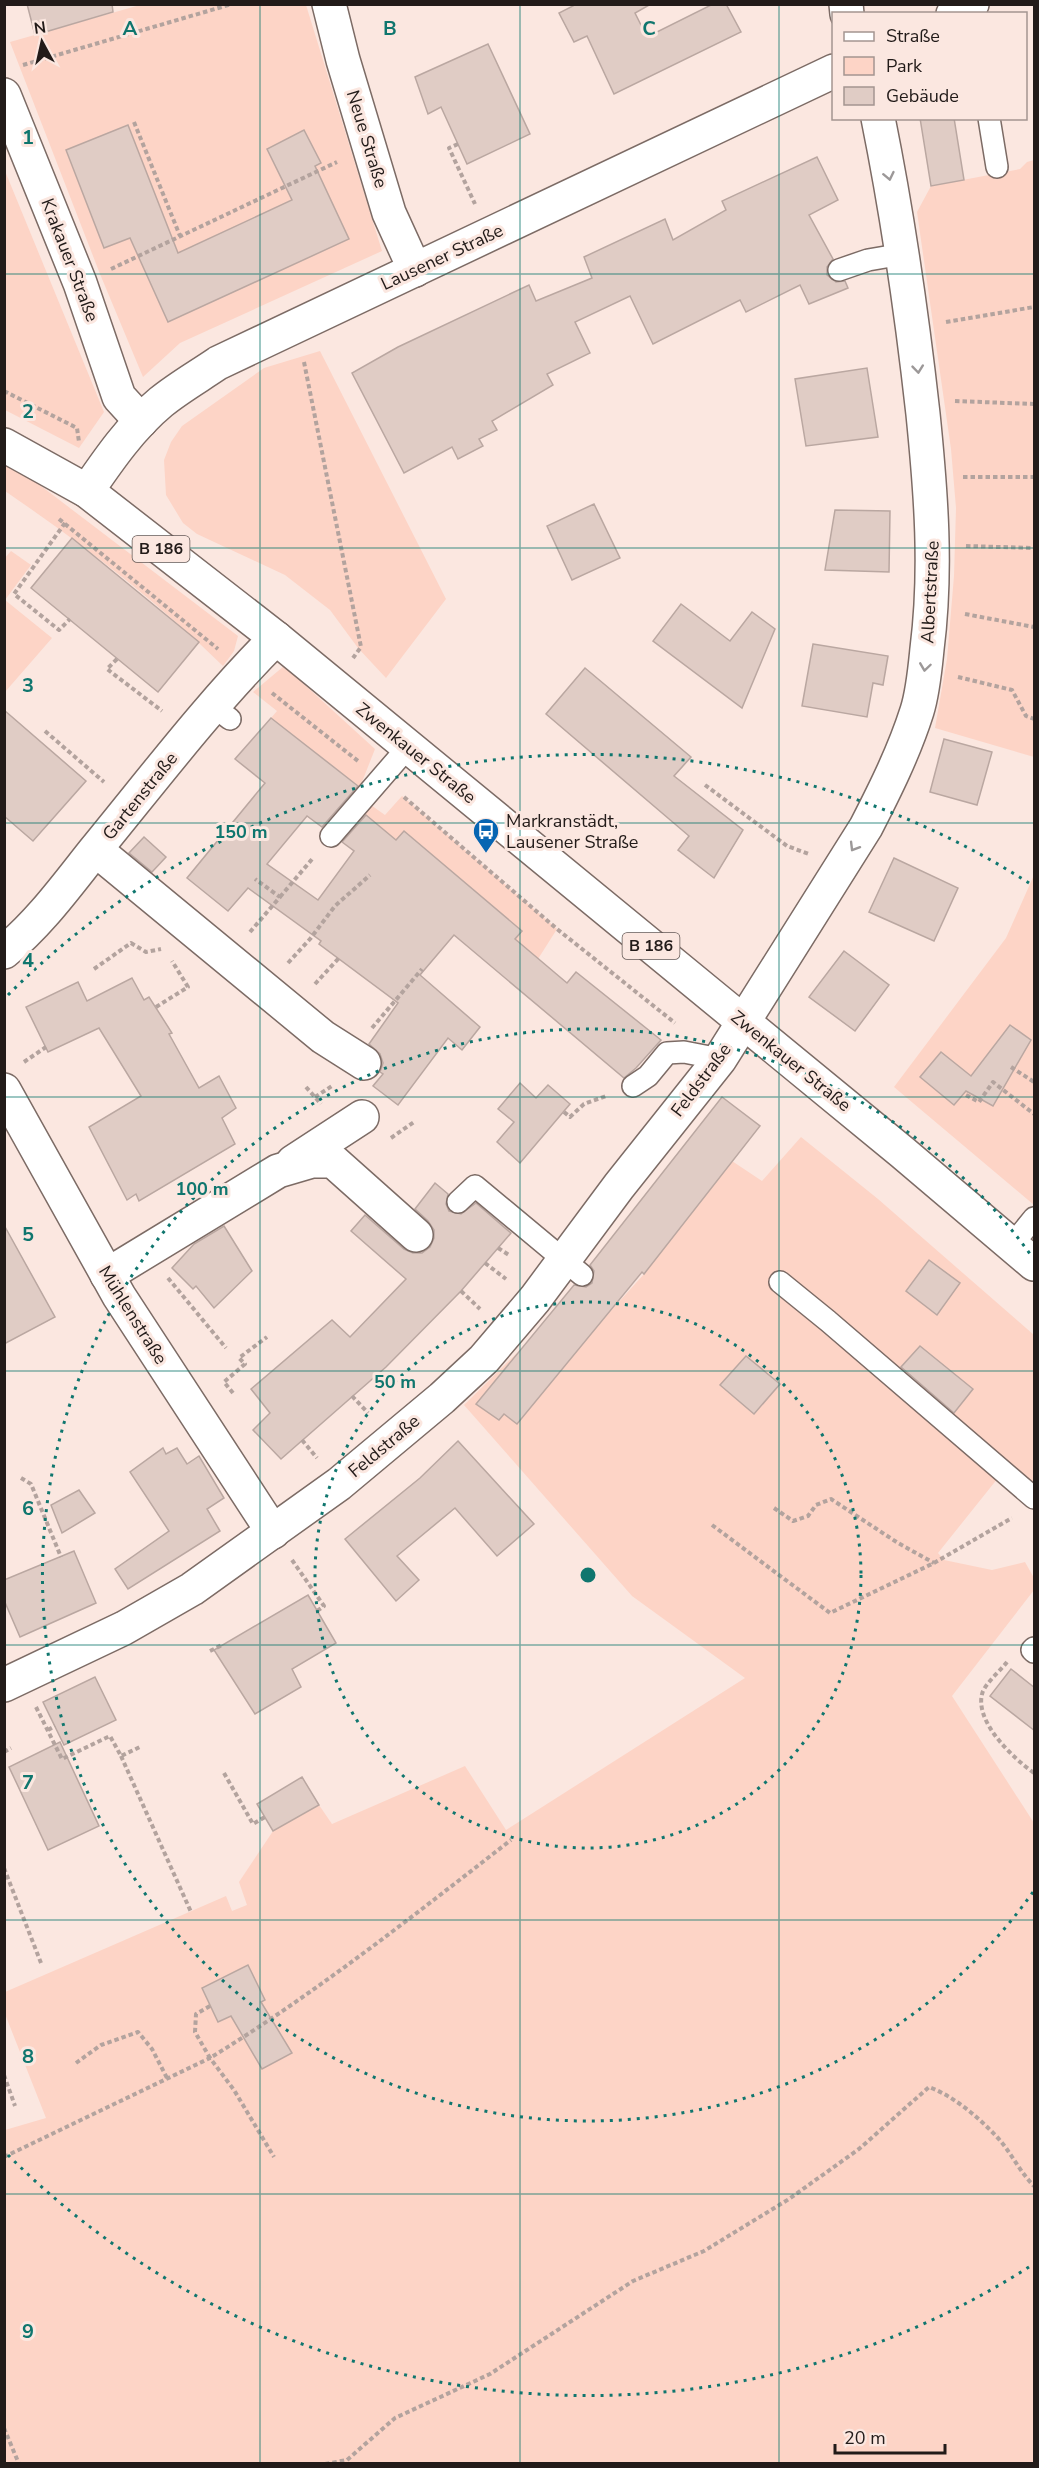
<svg xmlns="http://www.w3.org/2000/svg" width="1039" height="2468" font-family="'Nunito Sans',sans-serif">
	<style>
		.green { fill: #fdd4c6 }
		.building { fill: #e0ccc5; stroke: #baa7a1; stroke-width: 1.5 }
		.lines { fill: none; stroke-linecap: round; stroke-linejoin: round }
		.service-casing { stroke: #7c6b65; stroke-width: 24 }
		.minor-casing { stroke: #7c6b65; stroke-width: 36 }
		.primary-casing { stroke: #7c6b65; stroke-width: 36 }
		.path { stroke: #b3a39e; stroke-width: 4; stroke-dasharray: 4.5 3; stroke-linecap: butt }
		.service { stroke: #fff; stroke-width: 21 }
		.minor { stroke: #fff; stroke-width: 33 }
		.primary { stroke: #fff; stroke-width: 33 }
		.oneway { stroke: #9c9898 }
		.grid { fill: none; stroke: #0f766e; stroke-width: 1.5; stroke-opacity: 0.55 }
		.ring { fill: none; stroke: #0f766e; stroke-width: 3; stroke-dasharray: 3 6 }
		.labels { text-anchor: middle; dominant-baseline: central; stroke-width: 6; stroke-linejoin: round; paint-order: stroke }
		.shield { fill: #fbe7e0; stroke: #635855; stroke-width: 1.5 }
		.shield-label { font-size: 16px; font-weight: bold; fill: #221b19 }
		.street-label { font-size: 18px; fill: #221b19; stroke: #fbe7e0 }
		.poi-label { font-size: 18px; fill: #221b19; stroke: #fbe7e0; text-anchor: start }
		.grid-label { font-size: 20px; text-anchor: middle; font-weight: bold; fill: #0f766e; stroke: #fbe7e0; stroke-width: 6; stroke-linejoin: round; paint-order: stroke }
		.centre { fill: #0f766e; stroke: #fbe7e0; stroke-width: 3 }
		.ring-label { font-size: 18px; text-anchor: middle; font-weight: bold; fill: #0f766e; stroke: #fbe7e0; stroke-width: 6; stroke-linejoin: round; paint-order: stroke }
	</style>
	<rect width="100%" height="100%" fill="#fbe7e0"/>
	<g class="green">
		<polygon points="140,5 306,5 382,251 180,343 143,377 100,274 10,42"/>
		<polygon points="1034,160 1034,757 935,728 947,659 954,576 956,508 951,449 917,212 931,186 1020,169 1027,162"/>
		<polygon points="5,171 104,412 79,448 5,410"/>
		<polygon points="320,351 446,599 386,678 358,648 330,610 285,575 197,534 183,523 166,495 164,460 171,442 182,426 264,368"/>
		<path d="M4,460l16,10 218,166 -4,15 -11,15c-66,-65 -142,-123 -218,-175z"/>
		<polygon points="11,551 31,565 5,600 52,638 5,692 4,559"/>
		<polygon points="284,666 375,749 360,787 271,718 277,711 253,692"/>
		<polygon points="402,796 557,929 538,959 475,906 482,897 455,874 396,840 362,812 368,803 385,815"/>
		<polygon points="1034,875 1034,1205 894,1087 1006,938"/>
		<polygon points="801,1137 878,1199 1034,1335 1034,1491 998,1478 938,1553 944,1560 992,1570 1025,1562 1034,1578 1034,1590 952,1696 1034,1823 1034,2463 5,2463 5,2130 46,2118 5,2014 5,1992 226,1896 232,1911 247,1905 239,1882 273,1831 319,1805 332,1824 465,1766 506,1830 745,1678 632,1596 464,1405 517,1353 551,1381 608,1314 644,1274 732,1161 762,1181"/>
	</g>
	<g class="building">
		<polygon points="27,4 112,4 113,12 35,35"/>
		<polygon points="572,4 651,4 635,13 646,35 654,31 655,33 713,4 726,4 741,32 614,94 587,36 574,42 559,13 573,6"/>
		<polygon points="488,44 530,134 467,164 441,107 428,114 415,77"/>
		<polygon points="920,118 954,118 964,180 931,186"/>
		<polygon points="128,125 178,253 292,200 267,149 304,130 321,163 315,166 349,239 168,322 130,238 104,248 66,150"/>
		<polygon points="817,157 838,200 809,215 833,259 827,267 827,275 836,282 845,281 848,288 809,304 800,285 746,312 740,300 653,344 630,296 575,322 590,353 547,374 553,385 492,421 497,430 479,439 483,446 458,459 452,447 404,473 352,373 398,347 529,285 536,301 592,278 584,257 665,219 673,240 726,210 722,201"/>
		<polygon points="867,368 878,437 806,446 795,379"/>
		<polygon points="594,504 620,558 572,580 547,526"/>
		<polygon points="835,510 890,511 889,572 825,570"/>
		<polygon points="72,538 199,642 158,692 31,588"/>
		<polygon points="681,604 730,641 752,612 775,629 742,708 653,641"/>
		<polygon points="813,644 888,656 883,685 873,683 867,717 802,706"/>
		<polygon points="585,668 691,757 674,776 743,830 714,878 678,850 689,836 546,714"/>
		<polygon points="4,710 86,781 33,841 4,816"/>
		<polygon points="271,718 358,786 322,827 307,816 267,864 318,900 354,851 342,842 366,815 396,840 404,831 522,931 515,939 567,983 576,972 661,1040 636,1068 624,1078 454,935 420,975 480,1027 462,1050 448,1038 398,1105 373,1086 383,1074 380,1072 383,1063 380,1054 369,1044 398,1003 319,944 321,941 248,888 228,911 187,878 265,783 235,759"/>
		<polygon points="944,739 992,752 977,805 930,792"/>
		<polygon points="144,837 166,857 152,872 129,853"/>
		<polygon points="894,858 958,888 934,941 869,912"/>
		<polygon points="844,951 889,985 855,1031 809,997"/>
		<polygon points="132,978 144,1000 149,997 172,1033 169,1034 199,1088 219,1076 236,1108 222,1118 235,1144 139,1201 136,1194 127,1200 89,1127 141,1096 99,1028 48,1052 26,1007 78,982 87,1001"/>
		<polygon points="1010,1025 1031,1040 993,1106 966,1091 954,1105 920,1077 941,1052 971,1076"/>
		<polygon points="520,1083 536,1098 548,1085 570,1104 520,1163 497,1142 514,1122 498,1109"/>
		<polygon points="722,1097 760,1126 644,1274 642,1272 517,1424 504,1414 499,1420 476,1404 574,1285 586,1287 592,1283 594,1271 590,1265"/>
		<polygon points="435,1183 448,1194 446,1204 449,1211 461,1214 476,1203 511,1233 461,1291 386,1367 281,1459 253,1430 270,1413 251,1389 332,1320 350,1337 406,1279 351,1231 365,1215 404,1249 413,1253 422,1253 430,1247 434,1238 434,1230 428,1221 415,1209"/>
		<polygon points="4,1225 55,1317 4,1344"/>
		<polygon points="224,1226 252,1271 214,1308 196,1286 193,1289 172,1268 194,1244"/>
		<polygon points="929,1260 960,1283 937,1315 906,1291"/>
		<polygon points="920,1346 973,1389 954,1413 901,1367"/>
		<polygon points="746,1356 780,1384 754,1414 720,1385"/>
		<polygon points="458,1441 534,1524 497,1556 455,1508 397,1556 419,1580 396,1601 345,1539 420,1478"/>
		<polygon points="163,1448 166,1454 177,1448 187,1464 199,1456 224,1498 207,1509 220,1531 128,1589 115,1569 169,1531 130,1472"/>
		<polygon points="79,1490 95,1513 62,1533 51,1505"/>
		<polygon points="74,1551 96,1603 20,1637 4,1600 4,1580"/>
		<polygon points="308,1595 336,1643 292,1669 301,1687 255,1714 214,1650"/>
		<polygon points="1011,1669 1035,1688 1035,1731 990,1696"/>
		<polygon points="95,1677 116,1720 64,1745 43,1702"/>
		<polygon points="60,1742 99,1826 48,1850 9,1767"/>
		<polygon points="302,1777 319,1805 273,1831 257,1804"/>
		<polygon points="248,1965 265,2000 261,2002 292,2053 262,2069 231,2016 218,2022 202,1988"/>
	</g>
	<g class="lines">
		<g class="service-casing">
			<g id="service">
				<polyline points="989,118 997,167"/>
				<polyline points="839,270 868,260 903,254"/>
				<polyline points="213,706 230,719"/>
				<polyline points="331,836 408,747"/>
				<polyline points="633,1086 648,1076 667,1053 684,1052 720,1059"/>
				<polyline points="458,1202 475,1186 582,1275"/>
				<polyline points="1012,1245 1034,1218"/>
				<polyline points="780,1282 828,1321 1034,1498"/>
				<polyline points="1034,1648 1032,1650 1034,1652"/>
			</g>
		</g>
		<g class="minor-casing">
			<g id="minor">
				<polyline points="329,4 343,60 389,213 415,270"/>
				<polyline points="846,4 847,14"/>
				<polyline points="953,14 972,4"/>
				<polyline points="4,95 80,283 119,397 141,421"/>
				<path d="M87,491c22,-32 44,-64 74,-89 17,-14 38,-26 57,-39l616,-292"/>
				<polyline points="96,850 323,1037 364,1063"/>
				<path d="M4,952c35,-28 63,-67 91,-102 59,-72 115,-146 181,-212"/>
				<polyline points="4,1090 119,1296 273,1532"/>
				<polyline points="293,1162 362,1117"/>
				<polyline points="107,1275 278,1171 312,1161 333,1161 416,1235"/>
				<path d="M4,1685l120,-57 68,-39 147,-105 103,-86 42,-39 51,-60 84,-113 101,-127 146,-232c19,-37 38,-75 51,-116 6,-19 8,-42 10,-62 10,-79 4,-156 -4,-235 -11,-99 -25,-197 -45,-296"/>
			</g>
		</g>
		<g class="primary-casing">
			<polyline id="primary" points="4,445 87,491 276,638 902,1152 1034,1264"/>
		</g>
		<g class="path">
			<polyline points="23,65 232,4"/>
			<polyline points="134,122 180,236"/>
			<polyline points="458,144 449,148 475,204"/>
			<polyline points="111,269 337,162"/>
			<polyline points="946,322 1034,307"/>
			<polyline points="304,362 361,647 353,658"/>
			<polyline points="4,391 77,428 79,442"/>
			<polyline points="955,401 1034,404"/>
			<polyline points="963,477 1034,477"/>
			<polyline points="59,519 218,649"/>
			<polyline points="65,523 14,594 59,630 70,619"/>
			<polyline points="966,546 1034,548"/>
			<polyline points="965,614 1034,627"/>
			<polyline points="117,659 107,669 162,711"/>
			<polyline points="958,677 1012,690 1026,716 1034,719"/>
			<polyline points="272,693 358,761"/>
			<polyline points="45,731 104,782"/>
			<polyline points="705,785 787,846 809,854"/>
			<polyline points="404,797 557,929 675,1023"/>
			<polyline points="280,897 313,858"/>
			<polyline points="250,932 280,897 255,879"/>
			<polyline points="288,963 310,939 335,906 370,875"/>
			<polyline points="94,969 131,943 146,952 161,949"/>
			<polyline points="315,984 339,958"/>
			<polyline points="156,1007 188,987 172,961"/>
			<polyline points="372,1028 422,969"/>
			<polyline points="24,1062 46,1047"/>
			<polyline points="1011,1067 1034,1082"/>
			<polyline points="306,1087 321,1104"/>
			<polyline points="966,1095 979,1102 993,1082 1034,1114"/>
			<polyline points="315,1097 332,1086"/>
			<polyline points="564,1112 570,1117 584,1104 606,1096"/>
			<polyline points="391,1138 414,1122"/>
			<polyline points="498,1248 509,1255"/>
			<polyline points="485,1263 506,1279"/>
			<polyline points="168,1278 226,1348"/>
			<polyline points="461,1291 480,1309"/>
			<polyline points="233,1393 224,1382 245,1364 239,1358 267,1337"/>
			<polyline points="352,1396 368,1413"/>
			<polyline points="302,1440 317,1458"/>
			<polyline points="21,1478 31,1484 61,1557"/>
			<polyline points="774,1508 793,1521 808,1516 816,1505 831,1499 898,1543 934,1563"/>
			<polyline points="712,1525 830,1613 934,1563 1012,1518"/>
			<polyline points="292,1560 324,1606 317,1611"/>
			<polyline points="210,1651 222,1645"/>
			<path d="M1007,1662c-7,9 -19,19 -24,29 -11,29 30,67 51,82"/>
			<polyline points="36,1707 62,1759 110,1736 121,1756 142,1746"/>
			<polyline points="48,1730 55,1726"/>
			<polyline points="4,1752 11,1748"/>
			<polyline points="121,1756 191,1912"/>
			<polyline points="224,1773 253,1824 265,1817"/>
			<polyline points="4,1868 41,1963"/>
			<path d="M210,2006l-14,8 -1,18 15,26c106,-65 203,-142 301,-218"/>
			<polyline points="76,2063 101,2045 138,2032 152,2049 167,2078"/>
			<polyline points="4,2075 15,2106"/>
			<polyline points="4,2157 210,2058 234,2090 274,2157"/>
			<polyline points="4,2428 19,2464"/>
			<path d="M325,2464l22,-4 48,-42 95,-44 143,-93 71,-30 85,-52 70,-50 70,-62c26,10 49,30 68,50 14,15 22,34 37,49"/>
		</g>
		<use href="#service" class="service"/>
		<use href="#minor" class="minor"/>
		<use href="#primary" class="primary"/>
	</g>
	<defs><path id="oneway-chevron" d="M-2-3.5L2.5 0L-2 3.5" fill="none" stroke-width="1.6" stroke-linecap="round" stroke-linejoin="round" transform="scale(1.5)"/></defs>
	<g class="oneway">
		<use href="#oneway-chevron" transform="translate(889 176) rotate(78)"/>
		<use href="#oneway-chevron" transform="translate(918 369) rotate(84)"/>
		<use href="#oneway-chevron" transform="translate(925 667) rotate(98)"/>
		<use href="#oneway-chevron" transform="translate(854 847) rotate(121)"/>
	</g>
	<path class="grid" d="M260,4v2460M520,4v2460M779,4v2460M4,274h1030M4,548h1030M4,823h1030M4,1097h1030M4,1371h1030M4,1645h1030M4,1920h1030M4,2194h1030"/>
	<g class="ring">
		<circle cx="588" cy="1575" r="273"/>
		<path d="M1033 1892A546 546 0 1 1 1033 1258"/>
		<path d="M1029 2267A820 820 0 0 1 8 2155M8 995A820 820 0 0 1 1029 883"/>
	</g>
	<defs>
		<g id="bus-pin" transform="scale(1.35)"><path d="M0 17L-7.5 6A9.5 9.5 0 1 1 7.5 6Z" fill="#0665b2" stroke="#fbe7e0"/><path d="M-5-6H5V4H4V6H2V4H-2V6H-4V4H-5ZM-3.5-4V0h7V-4ZM-3.5 1.2v1.5H-2V1.2ZM2 1.2v1.5H3.5V1.2Z" fill="#fff"/></g>
	</defs>
	<g fill-rule="evenodd">
		<use href="#bus-pin" x="486" y="831"/>
	</g>
	<g class="labels">
		<g class="shield">
			<rect x="132.5" y="536" width="57" height="26" rx="4.5"/>
			<rect x="622.5" y="933" width="57" height="26" rx="4.5"/>
		</g>
		<g class="shield-label">
			<text x="161" y="549">B 186</text>
			<text x="651" y="946">B 186</text>
		</g>
		<g class="street-label">
			<text transform="translate(367 139) rotate(73)">Neue Straße</text>
			<text transform="translate(442 257) rotate(-25)">Lausener Straße</text>
			<text transform="translate(70 260) rotate(69)">Krakauer Straße</text>
			<text transform="translate(930 592) rotate(-87)">Albertstraße</text>
			<text transform="translate(416 753) rotate(39)">Zwenkauer Straße</text>
			<text transform="translate(140 796) rotate(-51)">Gartenstraße</text>
			<text transform="translate(791 1061) rotate(39)">Zwenkauer Straße</text>
			<text transform="translate(701 1080) rotate(-53)">Feldstraße</text>
			<text transform="translate(133 1315) rotate(58)">Mühlenstraße</text>
			<text transform="translate(384 1446) rotate(-40)">Feldstraße</text>
		</g>
		<g class="poi-label">
			<text x="506" y="821">Markranstädt,<tspan x="506" dy="21">Lausener Straße</tspan></text>
		</g>
	</g>
	<g class="grid-label">
		<text x="130" y="35">A</text>
		<text x="390" y="35">B</text>
		<text x="649" y="35">C</text>
		<text x="28" y="144">1</text>
		<text x="28" y="418">2</text>
		<text x="28" y="692">3</text>
		<text x="28" y="967">4</text>
		<text x="28" y="1241">5</text>
		<text x="28" y="1515">6</text>
		<text x="28" y="1789">7</text>
		<text x="28" y="2063">8</text>
		<text x="28" y="2338">9</text>
	</g>
	<circle cx="588" cy="1575" r="9" class="centre"/>
	<g class="ring-label">
		<text x="241" y="838">150 m</text>
		<text x="202" y="1195">100 m</text>
		<text x="395" y="1388">50 m</text>
	</g>
	<rect width="1039" height="2468" fill="none" stroke="#221b19" stroke-width="12"/>
	<rect x="832" y="12" width="195" height="108" fill="#fbe7e0" stroke="#a49590" stroke-width="1.5"/>
	<rect x="844" y="32" width="30" height="9" fill="#ffffff" stroke="#a49590" stroke-width="1.5"/>
	<text x="886" y="42" font-size="18" fill="#221b19">Straße</text>
	<rect x="844" y="57" width="30" height="18" fill="#fdd4c6" stroke="#a49590" stroke-width="1.5"/>
	<text x="886" y="72" font-size="18" fill="#221b19">Park</text>
	<rect x="844" y="87" width="30" height="18" fill="#e0ccc5" stroke="#a49590" stroke-width="1.5"/>
	<text x="886" y="102" font-size="18" fill="#221b19">Gebäude</text>
	<g transform="translate(42 42) rotate(352)" stroke="#fbe7e0" stroke-width="4.5" paint-order="stroke">
	<path d="M0-4.5L10 22L0 15L-10 22Z" fill="#221b19"/>
	<text y="-9" font-size="16" font-weight="bold" text-anchor="middle" fill="#221b19">N</text>
	</g>
	<path d="M835 2444v9h110v-9" fill="none" stroke="#221b19" stroke-width="3"/>
	<text x="844" y="2444" font-size="18" fill="#221b19" stroke="#fbe7e0" stroke-width="4.5" paint-order="stroke">20 m</text>
</svg>
